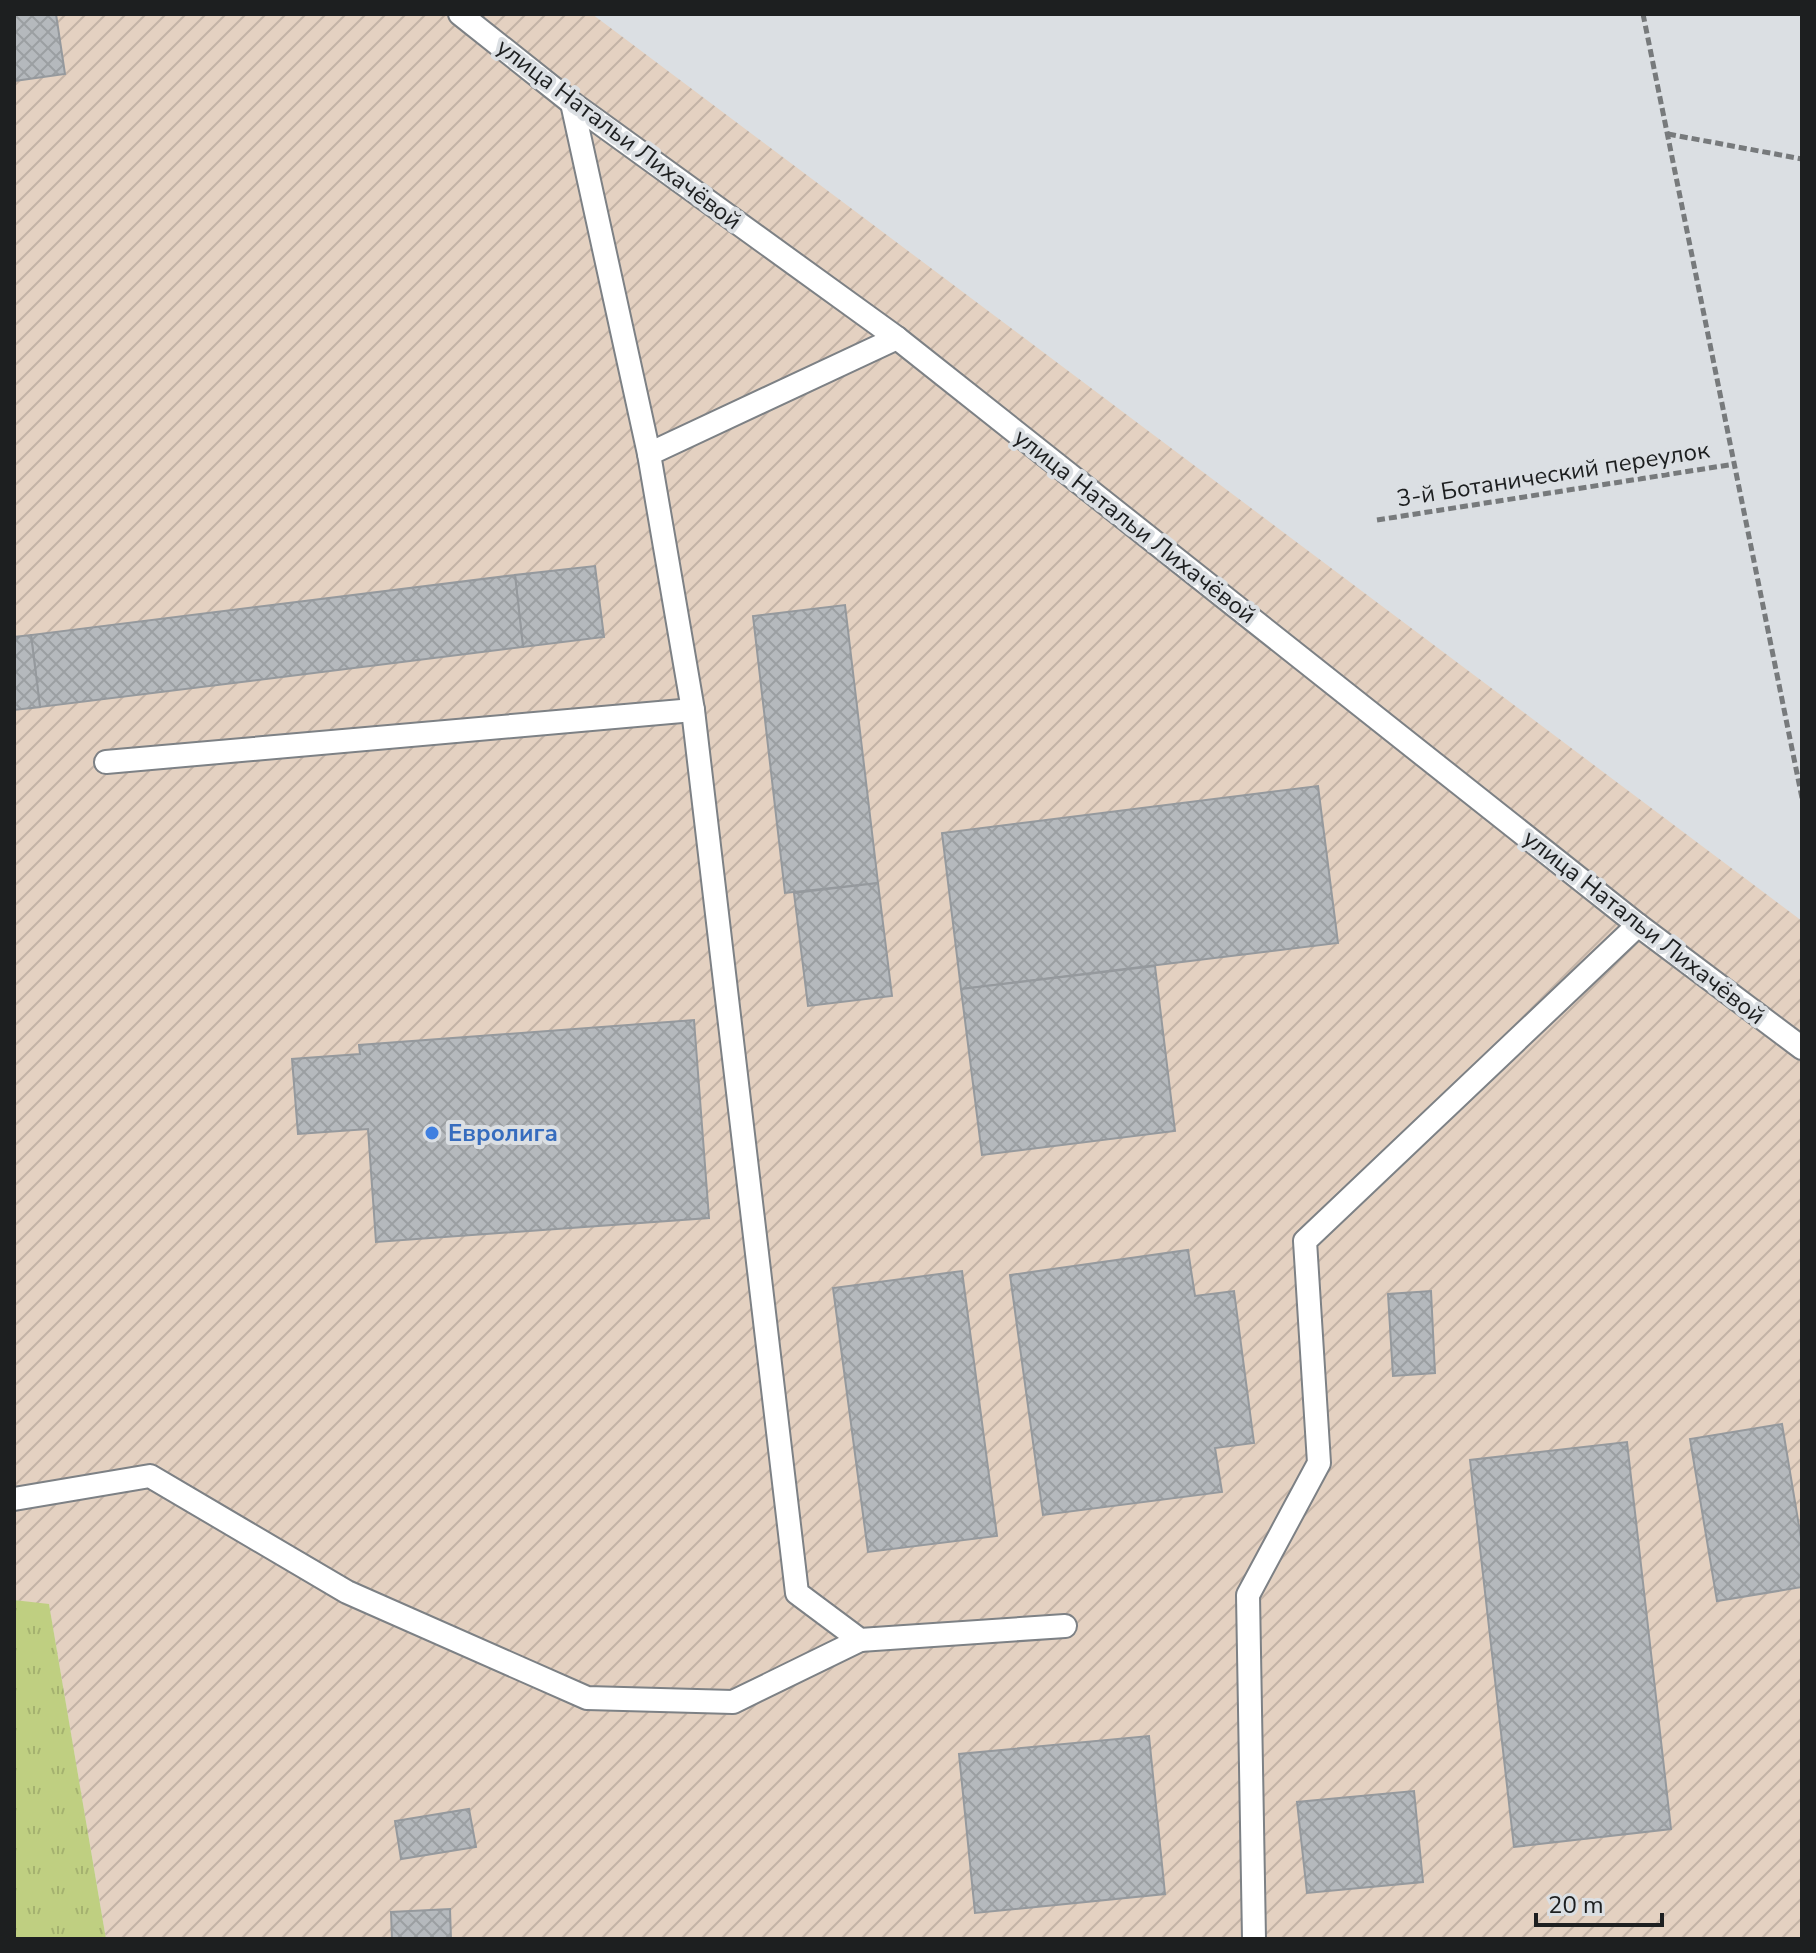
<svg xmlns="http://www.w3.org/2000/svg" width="1816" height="1953" font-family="'Nunito Sans',sans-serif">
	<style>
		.industrial { fill: url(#industrial-furrows) }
		.grass { fill: url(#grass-tufts) }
		.building { fill: url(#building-cross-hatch); stroke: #95999d; stroke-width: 2 }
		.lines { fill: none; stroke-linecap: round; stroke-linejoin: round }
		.lane-casing { stroke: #7d8185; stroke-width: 26 }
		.path { stroke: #777a7c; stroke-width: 5; stroke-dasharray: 8 4; stroke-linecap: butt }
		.lane { stroke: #fff; stroke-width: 22 }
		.shop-dot { fill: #3f7fe0; stroke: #dbdfe3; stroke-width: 3 }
		.labels { text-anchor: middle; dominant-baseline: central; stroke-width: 8; stroke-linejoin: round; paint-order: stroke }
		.street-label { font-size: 24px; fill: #1d1f20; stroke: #dbdfe3 }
		.shop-label { font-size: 24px; font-weight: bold; fill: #366cbe; stroke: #dbdfe3; text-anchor: start }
	</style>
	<defs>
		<pattern id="industrial-furrows" width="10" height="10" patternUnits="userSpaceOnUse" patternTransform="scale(2)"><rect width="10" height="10" fill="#e4d1c1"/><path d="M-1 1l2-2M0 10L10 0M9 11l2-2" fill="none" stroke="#c3b3a6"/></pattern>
		<pattern id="grass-tufts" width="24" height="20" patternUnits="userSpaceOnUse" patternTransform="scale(2)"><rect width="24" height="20" fill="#bfcf81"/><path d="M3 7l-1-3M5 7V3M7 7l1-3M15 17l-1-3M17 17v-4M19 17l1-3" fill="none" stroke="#a4b16f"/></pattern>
		<pattern id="building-cross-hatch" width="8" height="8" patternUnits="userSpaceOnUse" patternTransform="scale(2)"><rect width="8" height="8" fill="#b5b9bd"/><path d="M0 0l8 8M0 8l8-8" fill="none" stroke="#9b9fa2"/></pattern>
	</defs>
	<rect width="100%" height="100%" fill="#dbdfe3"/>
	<polygon class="industrial" points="14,14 592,14 1802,921 1802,1939 106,1939 49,1605 14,1600"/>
	<polygon class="grass" points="14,1600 49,1604 106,1939 14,1939"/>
	<g class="building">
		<polygon points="14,14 56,14 65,74 14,81"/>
		<polygon points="595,566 604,637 523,647 515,575"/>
		<polygon points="515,575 523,647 40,707 31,635"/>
		<polygon points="845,605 878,883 785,893 753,616"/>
		<polygon points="31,635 40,707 14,710 14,637"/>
		<polygon points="1318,786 1338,943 961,989 942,833"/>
		<polygon points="878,883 892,996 808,1006 794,893"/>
		<polygon points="1155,966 1175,1131 982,1155 961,989"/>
		<polygon points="694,1020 709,1218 376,1242 368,1129 298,1134 292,1059 360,1054 359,1045"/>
		<polygon points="1188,1250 1195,1296 1234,1291 1254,1443 1215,1448 1222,1492 1043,1515 1010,1275"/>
		<polygon points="962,1271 997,1536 868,1552 833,1288"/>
		<polygon points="1431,1291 1435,1373 1393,1376 1388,1294"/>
		<polygon points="1782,1424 1802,1544 1802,1587 1717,1601 1690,1439"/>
		<polygon points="1627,1442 1671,1829 1514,1847 1470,1460"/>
		<polygon points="1149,1736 1165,1894 975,1913 959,1754"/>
		<polygon points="1414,1791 1423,1882 1307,1893 1297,1802"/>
		<polygon points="469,1809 476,1847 401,1859 395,1821"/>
		<polygon points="450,1909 451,1939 392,1939 391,1912"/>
	</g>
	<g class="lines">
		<g class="lane-casing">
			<g id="lane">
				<polyline points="460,14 572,103 897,338 1638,925 1802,1048"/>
				<polyline points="572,103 649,454"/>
				<polyline points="897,338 649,454 693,710 797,1593 860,1640 1065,1626"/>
				<polyline points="106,762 693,710"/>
				<polyline points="14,1499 150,1476 347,1592 587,1698 733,1702 860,1640"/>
				<polyline points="1254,1939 1248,1595 1319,1463 1305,1241 1638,925"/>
			</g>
		</g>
		<g class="path">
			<polyline points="1643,14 1802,798"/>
			<polyline points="1668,134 1802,159"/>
			<polyline points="1377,520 1735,464"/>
		</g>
		<use href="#lane" class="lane"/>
	</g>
	<circle class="shop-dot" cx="432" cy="1133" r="8"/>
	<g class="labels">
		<g class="street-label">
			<text transform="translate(619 134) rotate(37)">улица Натальи Лихачёвой</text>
			<text transform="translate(1553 474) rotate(-9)">3-й Ботанический переулок</text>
			<text transform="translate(1135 526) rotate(38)">улица Натальи Лихачёвой</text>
			<text transform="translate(1644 927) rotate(38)">улица Натальи Лихачёвой</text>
		</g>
		<g class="shop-label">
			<text x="448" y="1133">Евролига</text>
		</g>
	</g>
	<rect width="1816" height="1953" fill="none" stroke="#1d1f20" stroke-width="32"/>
	<path d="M1536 1913v12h126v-12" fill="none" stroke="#1d1f20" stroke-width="4"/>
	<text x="1548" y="1913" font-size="24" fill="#1d1f20" stroke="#dbdfe3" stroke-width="6" paint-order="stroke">20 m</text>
</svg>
